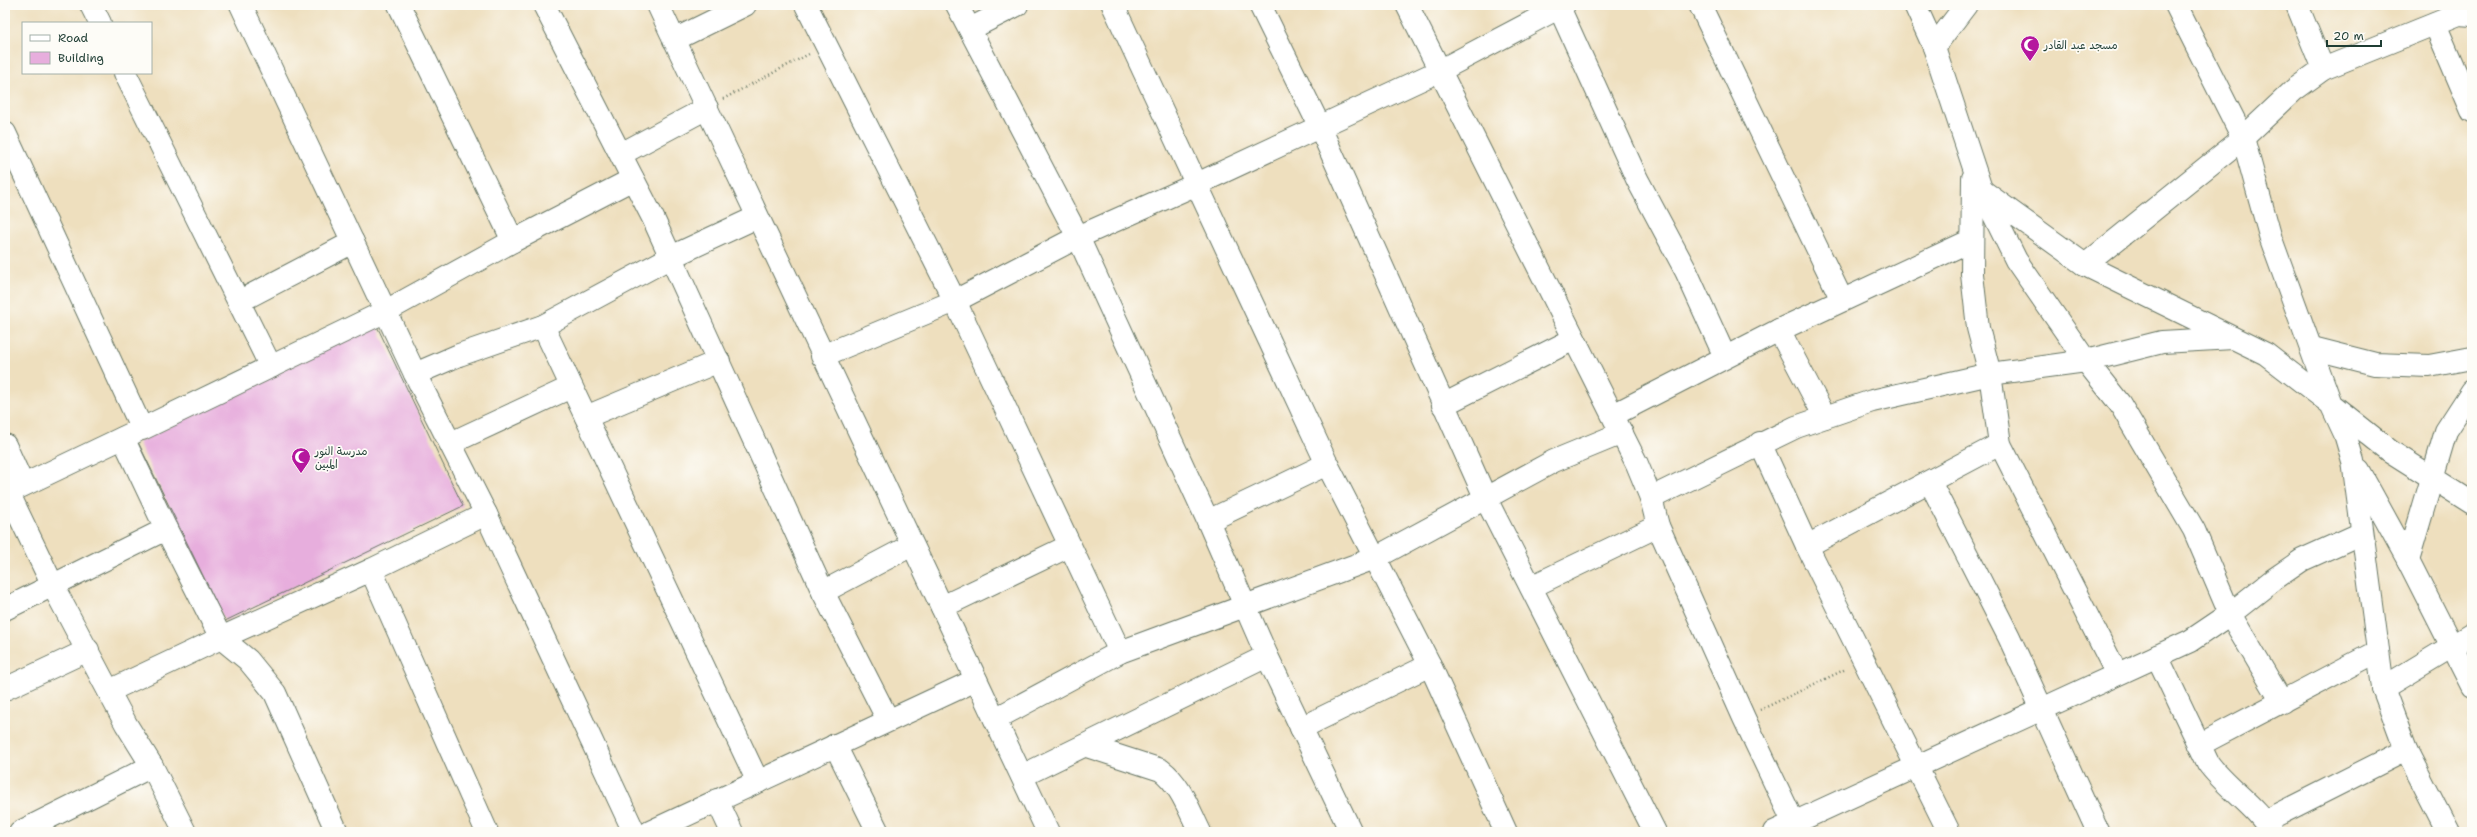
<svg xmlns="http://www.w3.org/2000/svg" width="2477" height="837" font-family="'Shantell Sans','Playpen Sans Arabic',sans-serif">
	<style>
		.building { fill: #e7aedd }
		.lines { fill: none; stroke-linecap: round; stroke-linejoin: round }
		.minor-casing { stroke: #677664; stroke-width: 24 }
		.path { stroke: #677664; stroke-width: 2.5; stroke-dasharray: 1 3; stroke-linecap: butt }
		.minor { stroke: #fff; stroke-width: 22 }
		.labels { text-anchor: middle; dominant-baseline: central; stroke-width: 3.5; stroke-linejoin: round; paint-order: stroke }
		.poi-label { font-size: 11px; fill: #1f3d34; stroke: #fdfcf7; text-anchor: start }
	</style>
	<rect width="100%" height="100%" fill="#fdfcf7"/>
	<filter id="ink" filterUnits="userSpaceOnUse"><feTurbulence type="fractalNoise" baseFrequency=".025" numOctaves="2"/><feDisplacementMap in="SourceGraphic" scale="8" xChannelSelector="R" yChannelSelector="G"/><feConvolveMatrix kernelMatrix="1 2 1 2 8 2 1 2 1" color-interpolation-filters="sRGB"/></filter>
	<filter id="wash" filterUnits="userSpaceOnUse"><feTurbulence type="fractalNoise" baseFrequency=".012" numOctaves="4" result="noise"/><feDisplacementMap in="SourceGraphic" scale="16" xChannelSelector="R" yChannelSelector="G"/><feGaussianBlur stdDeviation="0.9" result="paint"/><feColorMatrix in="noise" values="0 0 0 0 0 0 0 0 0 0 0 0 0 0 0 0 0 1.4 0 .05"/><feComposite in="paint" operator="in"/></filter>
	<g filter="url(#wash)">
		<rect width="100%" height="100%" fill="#eedfbe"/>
		<g id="blocks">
			<polygon class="building" points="375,322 463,506 225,621 138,442"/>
		</g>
	</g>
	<g filter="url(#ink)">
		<use href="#blocks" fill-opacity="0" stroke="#677664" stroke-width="1"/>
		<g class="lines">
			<g class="minor-casing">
				<g id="minor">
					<polyline points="91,5 100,23"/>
					<polyline points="241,5 415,374 486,514 634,832"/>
					<polyline points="399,5 513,241"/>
					<polyline points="544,5 653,218 823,592 888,720"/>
					<polyline points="658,5 1048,832"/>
					<polyline points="806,5 955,301 1120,652"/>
					<polyline points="957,5 1078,237 1208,521 1267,656 1351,832"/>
					<polyline points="1113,5 1327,464 1430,665 1506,832"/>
					<polyline points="1260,5 1319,125 1485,497 1655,832"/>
					<polyline points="1407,5 1637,464 1651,498 1658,526 1744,718 1798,832"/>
					<polyline points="1558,5 1637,179 1686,271 1725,357"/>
					<polyline points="1700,5 1842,300"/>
					<polyline points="2176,5 2243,138 2271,239 2331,404 2390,451 2472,503"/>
					<polyline points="2435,24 2472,111"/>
					<polyline points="970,29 1017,5"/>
					<polyline points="674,40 745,5"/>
					<polyline points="1934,47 1966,5"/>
					<polyline points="2323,69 2459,14 2472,15"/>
					<polyline points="125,73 271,367"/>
					<polyline points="5,133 142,429 386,311 513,241 633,179"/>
					<polyline points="621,154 707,108"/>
					<polyline points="1984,192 2085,265 2266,354 2331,404 2345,434 2353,461 2383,688 2406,750 2448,832"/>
					<polyline points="2085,265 2243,138 2294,90 2323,69 2297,5"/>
					<polyline points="240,301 353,242"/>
					<polyline points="543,326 758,782"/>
					<polyline points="1779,330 1825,417"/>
					<polyline points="2312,348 2375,364 2429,366 2472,358"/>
					<polyline points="822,356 955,301 1078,237 1197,184 1439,71 1564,5"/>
					<polyline points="415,374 459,355 543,326 671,257 757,217"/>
					<polyline points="1443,405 1574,339"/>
					<polyline points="1613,415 1779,330 1972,240"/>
					<polyline points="586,417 719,361"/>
					<polyline points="451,443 571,387"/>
					<polyline points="1760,443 1807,546 1949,832"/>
					<polyline points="5,445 23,485"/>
					<polyline points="2359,471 2408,560 2472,686"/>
					<polyline points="1930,482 2009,637 2098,832"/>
					<polyline points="8,492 53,586 126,724 152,766 185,832"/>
					<polyline points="5,494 135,432"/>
					<polyline points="1651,498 1796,427 1872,401 1990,374 1978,328 1972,274 1973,178"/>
					<polyline points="486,514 371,570 487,832"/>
					<polyline points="1208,521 1327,464"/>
					<polyline points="1807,546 2000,444"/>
					<polyline points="2408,560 2446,431 2472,391"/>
					<polyline points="1531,587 1658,526"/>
					<polyline points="823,592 912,545"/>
					<polyline points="942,607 1069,546"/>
					<polyline points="5,609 166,529"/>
					<path d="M2157,656l51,107c18,25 50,44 63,69"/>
					<polyline points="2117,674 2000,444 1990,374 2086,361 2162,342 2233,338"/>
					<polyline points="2383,688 2472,634"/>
					<polyline points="5,689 88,650"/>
					<polyline points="109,691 221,638 166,529 123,438"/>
					<polyline points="2282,702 2230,614 2273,580 2302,560 2362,533"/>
					<polyline points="995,719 1120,652 1375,558 1554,461 1622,433"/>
					<polyline points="1301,728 1430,665"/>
					<polyline points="835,745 878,832"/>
					<polyline points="2199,745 2378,651"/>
					<path d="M1087,746l74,24c20,15 28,40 39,62"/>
					<polyline points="1022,776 1267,656"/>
					<polyline points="717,800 732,832"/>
					<polyline points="2265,821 2406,750"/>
					<polyline points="20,832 152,766"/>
					<polyline points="337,832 275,693 248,660 221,638 371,570"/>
					<polyline points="650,832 976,680"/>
					<polyline points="1774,832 2190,641 2230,614 2194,530 2120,404 2086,361 2016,260 1981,189 1934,47 1915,5"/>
				</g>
			</g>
			<g class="path">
				<polyline points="723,99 809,54"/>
				<polyline points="1760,710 1846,669"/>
			</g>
			<use href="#minor" class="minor"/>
		</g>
	</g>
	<defs>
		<g id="mosque-pin" transform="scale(1)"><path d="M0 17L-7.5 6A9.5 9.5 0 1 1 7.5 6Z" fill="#b5179e" stroke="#fdfcf7"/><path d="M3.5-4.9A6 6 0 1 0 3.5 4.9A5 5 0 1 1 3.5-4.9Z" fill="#fff"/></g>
	</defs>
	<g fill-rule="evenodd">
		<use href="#mosque-pin" x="2030" y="45"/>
		<use href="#mosque-pin" x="301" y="457"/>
	</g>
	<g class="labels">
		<g class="poi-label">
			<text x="2044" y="45">مسجد عبد القادر</text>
			<text x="315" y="451">مدرسة النور<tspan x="315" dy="13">المبين</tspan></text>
		</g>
	</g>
	<rect width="2477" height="837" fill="none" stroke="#fdfcf7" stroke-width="20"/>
	<rect x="22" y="22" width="130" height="52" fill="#fdfcf7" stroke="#a4b0a9"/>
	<rect x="30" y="35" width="20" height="6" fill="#ffffff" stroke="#a4b0a9"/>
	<text x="58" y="42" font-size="12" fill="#1f3d34">Road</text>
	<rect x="30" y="52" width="20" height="12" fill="#e7aedd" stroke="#a4b0a9"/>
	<text x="58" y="62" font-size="12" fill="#1f3d34">Building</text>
	<path d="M2327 40v6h54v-6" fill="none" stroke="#1f3d34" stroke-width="2"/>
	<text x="2333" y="40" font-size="12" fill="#1f3d34" stroke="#fdfcf7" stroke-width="3" paint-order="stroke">20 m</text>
</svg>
